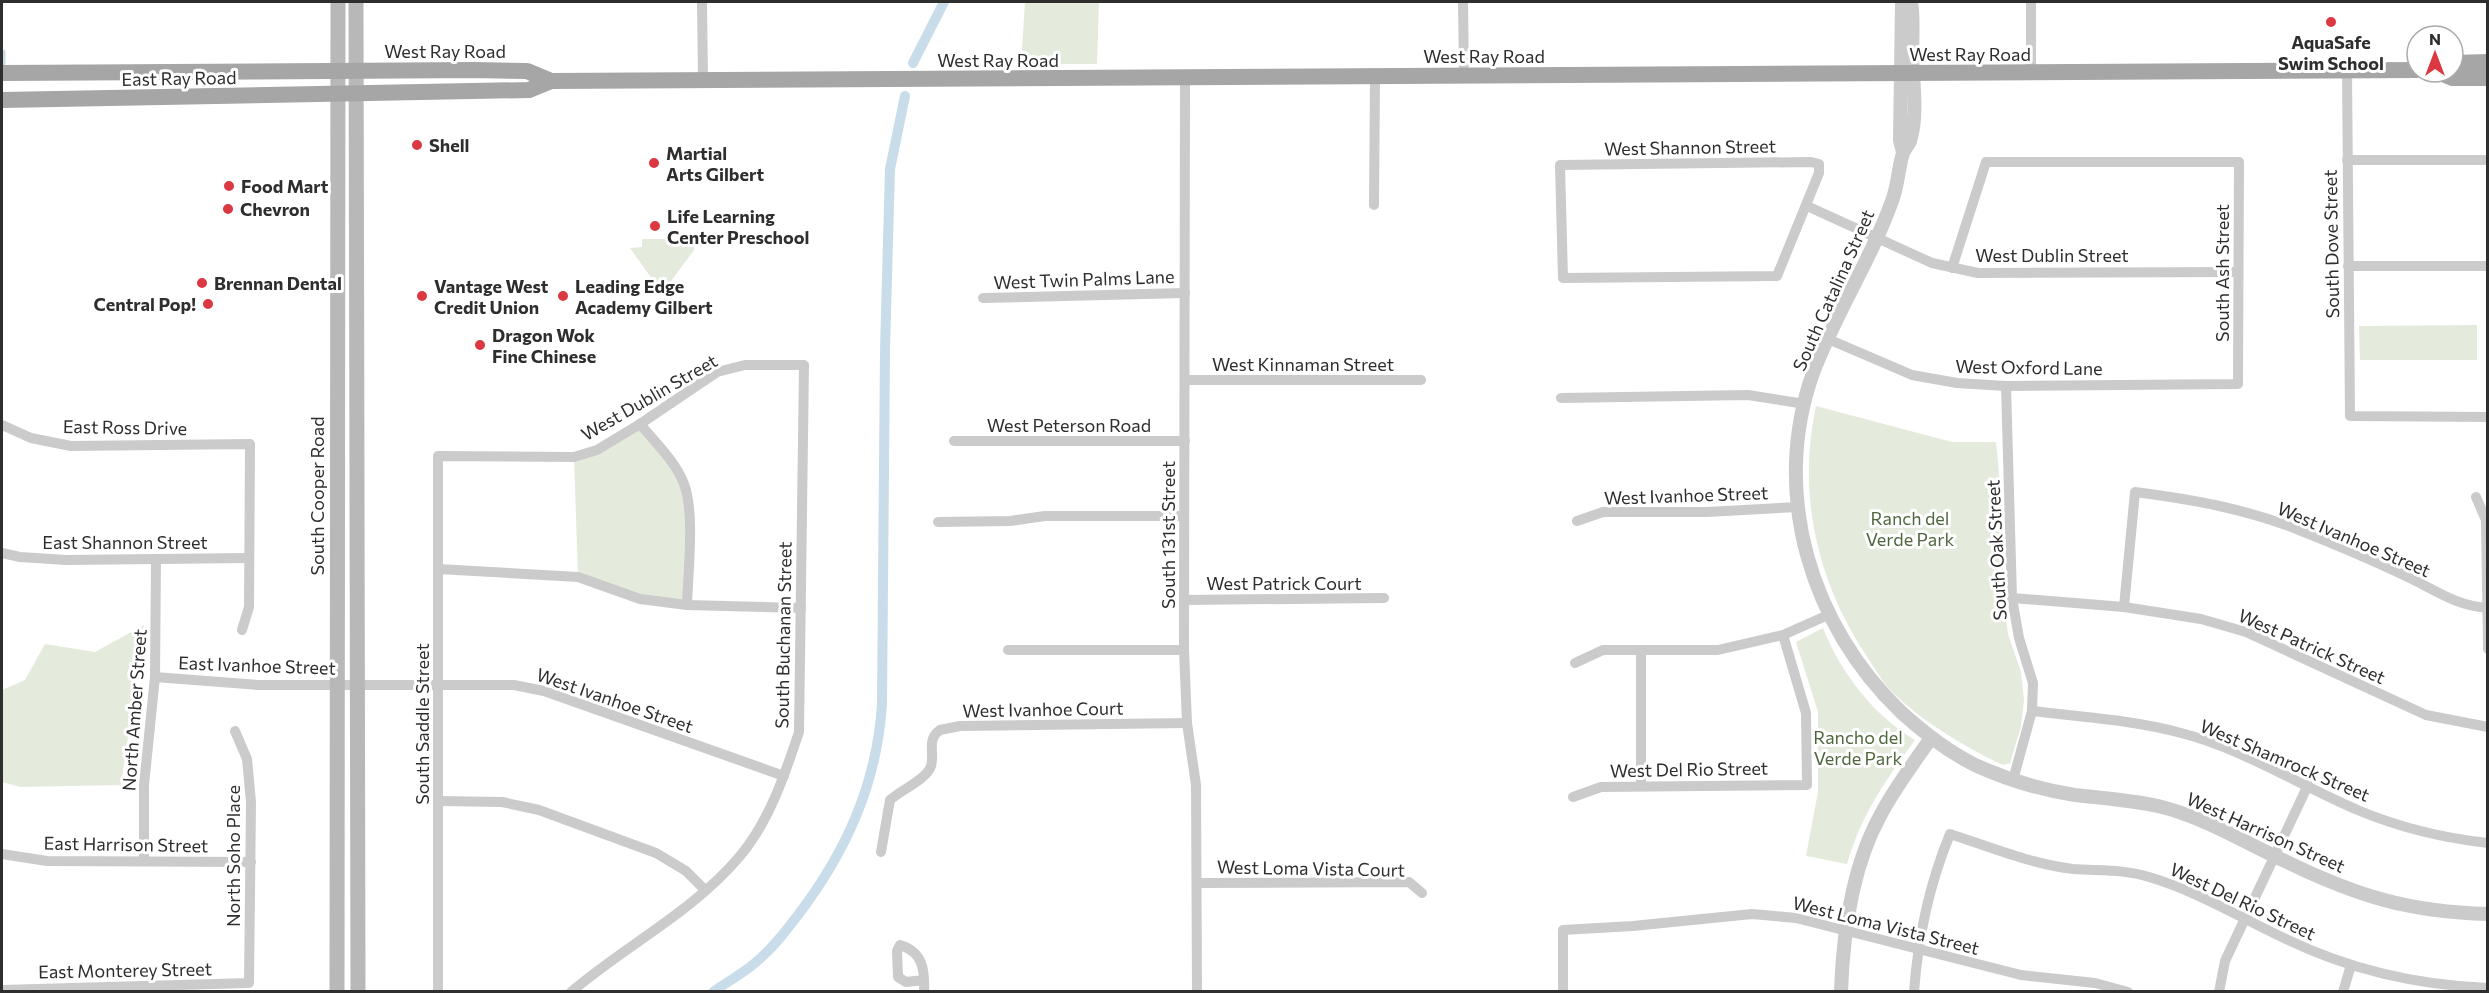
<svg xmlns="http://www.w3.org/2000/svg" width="2489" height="993" font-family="Commissioner,sans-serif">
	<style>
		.green { fill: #e4ebdc }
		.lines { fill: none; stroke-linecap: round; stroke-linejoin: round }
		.stream { stroke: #c9dcea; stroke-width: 3 }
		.canal { stroke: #c9dcea; stroke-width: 10 }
		.minor { stroke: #cbcbcb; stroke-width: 10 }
		.tertiary { stroke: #cbcbcb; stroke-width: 14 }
		.secondary { stroke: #b8b8b8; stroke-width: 15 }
		.primary { stroke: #a6a6a6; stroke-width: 16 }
		.poi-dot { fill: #dc3841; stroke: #fff; stroke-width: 2 }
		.labels { text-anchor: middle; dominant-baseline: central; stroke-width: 6; stroke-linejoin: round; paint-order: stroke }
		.poi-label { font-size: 18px; font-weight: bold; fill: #2e2e2e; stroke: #fff; text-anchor: start }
		.street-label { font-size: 18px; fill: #2e2e2e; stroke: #fff }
		.park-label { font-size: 18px; fill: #50673e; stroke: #fff }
	</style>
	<rect width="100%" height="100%" fill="#fff"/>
	<g class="green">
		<polygon points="1025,2 1099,2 1097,64 1021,64"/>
		<polygon points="642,239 694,239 694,250 666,288 657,286 630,248 642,247"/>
		<polygon points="2477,325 2477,360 2360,360 2359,326"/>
		<path d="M1816,406l136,36h44l7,72v82l5,38 13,38 3,28 -3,27 -11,36 -7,2c-39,-18 -80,-43 -111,-73 -10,-10 -18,-25 -26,-37 -49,-74 -69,-161 -50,-249z"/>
		<polygon points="640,424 684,483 687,605 640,599 578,577 574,457"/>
		<polygon points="144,625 121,785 20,787 2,782 2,690 25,680 45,644 95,652"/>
		<path d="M1823,628c18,45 50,87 92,112 -29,39 -55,77 -68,124l-41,-8 12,-64v-80l-22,-70z"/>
	</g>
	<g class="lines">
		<polyline class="stream" points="4,51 4,64"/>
		<g class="canal">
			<polyline points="913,63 944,2"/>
			<path d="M713,992c14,-10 29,-18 42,-29 17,-14 30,-31 43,-48 48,-63 79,-131 84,-211l3,-354 5,-181 15,-73"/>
		</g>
		<g class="minor">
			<polyline points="702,2 703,80"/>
			<polyline points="1463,2 1464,75"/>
			<polyline points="2031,2 2031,73"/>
			<polyline points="2347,71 2350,416 2488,417"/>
			<polyline points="1185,78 1184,650 1187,723 1196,785 1197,992"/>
			<polyline points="2347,160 2488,160"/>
			<polygon points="1811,162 1819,164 1819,173 1777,276 1563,278 1560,165"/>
			<polyline points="1374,205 1375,76"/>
			<polyline points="1807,206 1932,263 1978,273 2238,272"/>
			<polyline points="2348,266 2488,266"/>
			<polyline points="983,298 1185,293"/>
			<polyline points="1828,339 1912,375 1957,383 2006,386 2238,384 2239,162 1986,162 1952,268"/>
			<polyline points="1185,380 1421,380"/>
			<polyline points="2006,386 2012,598 2019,638 2033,683 2032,711 2013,780"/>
			<polyline points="1561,398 1748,395 1805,404"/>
			<path d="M640,424c15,18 36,38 44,60 11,29 4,88 3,121"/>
			<polyline points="2,425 31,438 71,446 250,444 249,607 242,630"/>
			<polyline points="954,441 1185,441"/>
			<polyline points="2476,497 2486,520 2488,649"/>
			<polyline points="1577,521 1603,512 1707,512 1798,507"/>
			<polyline points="938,522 1010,521 1045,516 1184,516"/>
			<polyline points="2,553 20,557 66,560 249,558"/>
			<polyline points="438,569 578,577 640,599 687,605 801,608"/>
			<polyline points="2012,598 2124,607 2201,619 2246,632 2426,715 2488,727"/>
			<polyline points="1184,600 1384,598"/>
			<path d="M2124,607l11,-115c55,7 112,17 164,38 38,15 76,31 113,49 26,13 46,27 76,29"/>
			<polyline points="1008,650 1184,650"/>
			<polyline points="1641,651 1641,785"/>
			<polyline points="1575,663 1603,650 1718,650 1783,635 1828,615"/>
			<polyline points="155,677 258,685 514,685 544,691 784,776"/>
			<path d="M2032,711c49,6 101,9 149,22 63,16 119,53 179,78 41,17 83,27 128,32"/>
			<polyline points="1573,797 1601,787 1807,785 1806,713 1783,635"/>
			<polyline points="439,801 502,802 539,810 656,853 686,871 705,890"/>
			<path d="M881,852l9,-52c11,-10 37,-21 41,-34 4,-14 -5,-26 9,-36l20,-4 227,-3"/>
			<polyline points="2,854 47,861 251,862"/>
			<polyline points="144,861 144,785 155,677 156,560"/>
			<polyline points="1198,883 1409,882 1422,893"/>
			<polyline points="2,990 249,983 251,802 247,759 235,731"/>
			<path d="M438,992v-536l136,1 23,-7 43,-26 77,-52 28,-7h59l-5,367c-14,42 -30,90 -59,124 -47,56 -114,89 -169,136"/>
			<path d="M924,992c1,-22 -1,-40 -24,-47l-3,6 1,26 8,5 18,-2"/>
			<polyline points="1563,992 1563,930 1633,926 1752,914 1796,918 2021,975 2095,983 2128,992"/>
			<path d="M1914,992c4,-55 15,-107 36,-158 40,13 81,30 123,35 25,2 51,0 76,8 48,14 92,41 137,62 64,31 130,46 202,49"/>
			<polyline points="2219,992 2225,961 2308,785"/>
			<polyline points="2343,992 2351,965"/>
		</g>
		<g class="tertiary">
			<polyline points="1902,2 1900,140 1903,152"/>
			<path d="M1911,2c3,17 1,37 1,55 1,26 6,59 -2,84 -2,4 -5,8 -7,12 -5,16 -5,33 -11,48 -21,59 -57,113 -79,172 -43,120 -2,253 88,339 23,21 46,39 74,53 31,14 66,25 100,30 28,3 56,5 83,11 46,11 86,36 129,56 70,34 122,50 201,52"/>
			<path d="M1841,992c2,-58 11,-125 39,-176 14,-27 33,-52 51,-78"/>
		</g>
		<g class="secondary">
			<polyline points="356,2 358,992"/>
			<polyline points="337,992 338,2"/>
		</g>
		<g class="primary">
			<polyline points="2453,63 2488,62"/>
			<polyline points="2438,72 2452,78 2488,78"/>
			<polyline points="2,73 474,70 527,71 551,81"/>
			<polyline points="2,100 529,90 551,81 2417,70"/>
		</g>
	</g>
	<g class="poi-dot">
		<circle cx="2331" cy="22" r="6"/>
		<circle cx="417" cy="145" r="6"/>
		<circle cx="654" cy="163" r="6"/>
		<circle cx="229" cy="186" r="6"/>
		<circle cx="228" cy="209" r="6"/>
		<circle cx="655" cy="226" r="6"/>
		<circle cx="202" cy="283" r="6"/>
		<circle cx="422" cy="296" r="6"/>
		<circle cx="563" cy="296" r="6"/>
		<circle cx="208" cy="304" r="6"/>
		<circle cx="480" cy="345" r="6"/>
	</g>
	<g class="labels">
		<g class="poi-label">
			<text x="2331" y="42" text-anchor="middle">AquaSafe<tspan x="2331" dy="21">Swim School</tspan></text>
			<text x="429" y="145">Shell</text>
			<text x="666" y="153">Martial<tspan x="666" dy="21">Arts Gilbert</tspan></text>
			<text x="241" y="186">Food Mart</text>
			<text x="240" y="209">Chevron</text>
			<text x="667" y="216">Life Learning<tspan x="667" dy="21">Center Preschool</tspan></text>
			<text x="214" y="283">Brennan Dental</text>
			<text x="434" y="286">Vantage West<tspan x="434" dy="21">Credit Union</tspan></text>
			<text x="575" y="286">Leading Edge<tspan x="575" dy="21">Academy Gilbert</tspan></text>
			<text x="196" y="304" text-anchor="end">Central Pop!</text>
			<text x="492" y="335">Dragon Wok<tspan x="492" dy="21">Fine Chinese</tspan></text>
		</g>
		<g class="street-label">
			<text x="445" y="51">West Ray Road</text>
			<text x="1970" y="54">West Ray Road</text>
			<text x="1484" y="56">West Ray Road</text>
			<text x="998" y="60">West Ray Road</text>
			<text transform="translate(179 78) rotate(-1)">East Ray Road</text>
			<text transform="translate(1690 147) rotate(-1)">West Shannon Street</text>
			<text transform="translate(2331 244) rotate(-91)">South Dove Street</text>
			<text x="2052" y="255">West Dublin Street</text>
			<text transform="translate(2222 273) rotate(-90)">South Ash Street</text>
			<text transform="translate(1084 279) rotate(-2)">West Twin Palms Lane</text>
			<text transform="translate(1833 290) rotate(-66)">South Catalina Street</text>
			<text x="1303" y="364">West Kinnaman Street</text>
			<text transform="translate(2029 367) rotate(1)">West Oxford Lane</text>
			<text transform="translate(649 397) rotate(-30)">West Dublin Street</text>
			<text x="1069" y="425">West Peterson Road</text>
			<text transform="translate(125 427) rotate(1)">East Ross Drive</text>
			<text transform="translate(1686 495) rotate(-2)">West Ivanhoe Street</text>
			<text transform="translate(317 496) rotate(-90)">South Cooper Road</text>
			<text transform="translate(1168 535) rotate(-90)">South 131st Street</text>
			<text transform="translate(2354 539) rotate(23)">West Ivanhoe Street</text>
			<text x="125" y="542">East Shannon Street</text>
			<text transform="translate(1996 550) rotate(-93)">South Oak Street</text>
			<text x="1284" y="583">West Patrick Court</text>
			<text transform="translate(783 635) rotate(-89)">South Buchanan Street</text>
			<text transform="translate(2312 646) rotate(24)">West Patrick Street</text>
			<text transform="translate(257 665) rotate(2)">East Ivanhoe Street</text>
			<text transform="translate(615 700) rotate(19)">West Ivanhoe Street</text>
			<text transform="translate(1043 709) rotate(-1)">West Ivanhoe Court</text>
			<text transform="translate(134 710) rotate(-86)">North Amber Street</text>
			<text transform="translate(422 724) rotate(-90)">South Saddle Street</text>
			<text transform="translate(2285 760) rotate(23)">West Shamrock Street</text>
			<text transform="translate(1689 769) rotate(-1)">West Del Rio Street</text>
			<text transform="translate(2266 832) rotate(24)">West Harrison Street</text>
			<text transform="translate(126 844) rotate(1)">East Harrison Street</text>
			<text transform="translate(233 856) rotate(-90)">North Soho Place</text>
			<text transform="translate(1311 868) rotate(1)">West Loma Vista Court</text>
			<text transform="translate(2243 901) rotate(25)">West Del Rio Street</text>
			<text transform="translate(1886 925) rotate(14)">West Loma Vista Street</text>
			<text transform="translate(125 970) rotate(-1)">East Monterey Street</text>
		</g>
		<g class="park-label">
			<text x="1910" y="518">Ranch del<tspan x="1910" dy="21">Verde Park</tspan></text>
			<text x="1858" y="737">Rancho del<tspan x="1858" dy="21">Verde Park</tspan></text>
		</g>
	</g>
	<rect width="2489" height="993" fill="none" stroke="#2e2e2e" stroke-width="6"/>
	<g transform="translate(2435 54)"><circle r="28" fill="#ffffff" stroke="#ababab" stroke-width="1.5"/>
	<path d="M0-4.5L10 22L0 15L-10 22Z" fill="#dc3841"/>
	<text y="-9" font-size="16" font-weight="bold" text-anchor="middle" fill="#2e2e2e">N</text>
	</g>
</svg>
